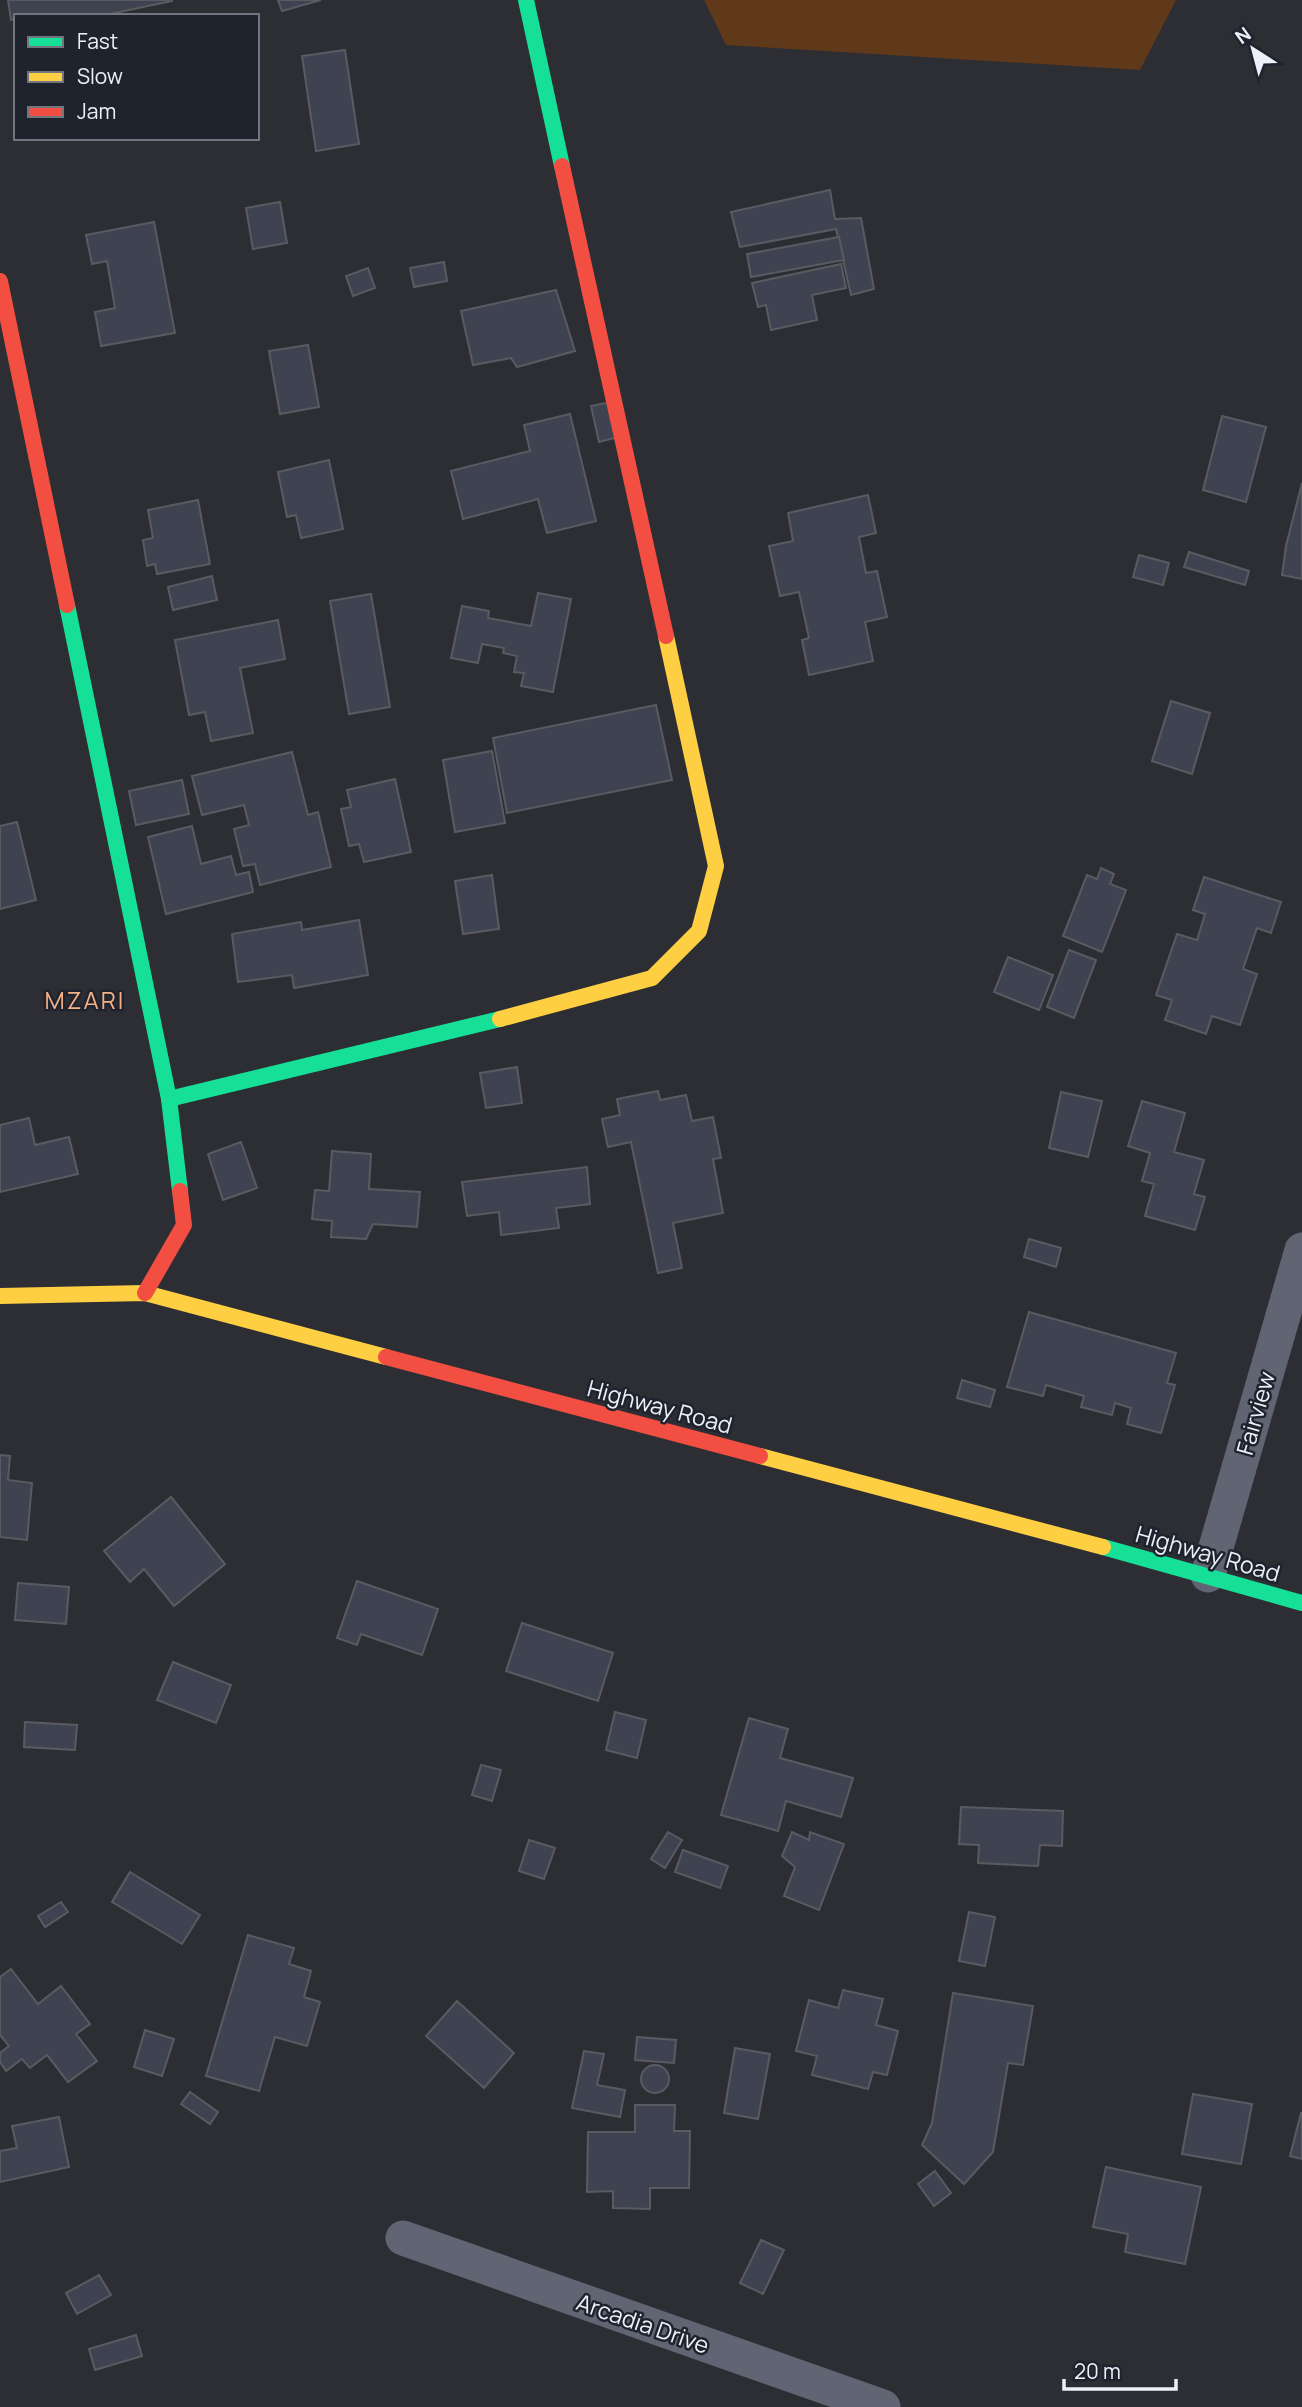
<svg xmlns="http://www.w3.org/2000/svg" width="1302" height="2407" font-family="Manrope,sans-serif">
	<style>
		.green { fill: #60381a }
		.building { fill: #3f4351; stroke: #595b60; stroke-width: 2 }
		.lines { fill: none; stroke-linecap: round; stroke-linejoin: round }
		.street { stroke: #616573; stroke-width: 35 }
		.fast { stroke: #16e098; stroke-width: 16 }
		.slow { stroke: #ffcf43; stroke-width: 16 }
		.jam { stroke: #f24e42; stroke-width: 16 }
		.labels { text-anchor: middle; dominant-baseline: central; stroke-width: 5; stroke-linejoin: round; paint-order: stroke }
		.street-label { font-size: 23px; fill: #ecf0f8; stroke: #1e232e }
		.neighbourhood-label { font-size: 24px; letter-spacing: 2px; fill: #f5b084; stroke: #1e232e }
	</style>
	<rect width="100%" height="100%" fill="#2c2e34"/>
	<polygon class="green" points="704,0 1176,0 1140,70 726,45"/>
	<g class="building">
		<polygon points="8,0 172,0 172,1 100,16 16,16 16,19 11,20"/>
		<polygon points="278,0 321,0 282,11"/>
		<polygon points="345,50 359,144 316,151 302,56"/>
		<polygon points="830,190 835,219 861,218 874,289 851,295 836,229 740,247 731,212"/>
		<polygon points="280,202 287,243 253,249 246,208"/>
		<polygon points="154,222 175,333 101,346 95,312 115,308 107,261 92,264 86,235"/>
		<polygon points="839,237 844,260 751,277 747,254"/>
		<polygon points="444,262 447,281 414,287 410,268"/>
		<polygon points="841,264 846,288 812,295 817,320 771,330 766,305 758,307 752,283"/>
		<polygon points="368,268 375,288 353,296 346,276"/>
		<polygon points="556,290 575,351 517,367 511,358 473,365 461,311"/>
		<polygon points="308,345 319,407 280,414 269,351"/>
		<polygon points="611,402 618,437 599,442 591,406"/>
		<polygon points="570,414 596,521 547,533 538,499 463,519 451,471 530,451 524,425"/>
		<polygon points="1222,416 1266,427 1246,502 1203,490"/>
		<polygon points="329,460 343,529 301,538 296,515 287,517 278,472"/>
		<polygon points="1302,483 1302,579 1282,575 1286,546"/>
		<polygon points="868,495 876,533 859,537 866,573 877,571 887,617 865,622 873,661 809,675 802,640 809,638 799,592 780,596 769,546 793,541 788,513"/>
		<polygon points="198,500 210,564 157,574 155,564 147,566 143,540 153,538 148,510"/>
		<polygon points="1189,552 1249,571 1245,585 1184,567"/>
		<polygon points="1139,555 1169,563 1163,585 1133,577"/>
		<polygon points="212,576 217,600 173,610 168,587"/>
		<polygon points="538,593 571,599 553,692 521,686 524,673 514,672 517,656 503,653 504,648 482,644 478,663 451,658 462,606 489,611 488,618 531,626"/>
		<polygon points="371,594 390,707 349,714 330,601"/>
		<polygon points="278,620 285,659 240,668 253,733 211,741 205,712 189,715 175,640"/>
		<polygon points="1171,701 1210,713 1192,774 1152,761"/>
		<polygon points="656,705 672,780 507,813 493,738"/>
		<polygon points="492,751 505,823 455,832 443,760"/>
		<polygon points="292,752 308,815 318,812 331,867 260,885 255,864 243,866 234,829 249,825 244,805 202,815 192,776"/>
		<polygon points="395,779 411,852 364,862 359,844 349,846 341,809 351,807 347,790"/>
		<polygon points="182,780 189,814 136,825 129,791"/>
		<polygon points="17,822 36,900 0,909 0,826"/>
		<polygon points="192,826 201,864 231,856 236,875 249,872 253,892 166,914 148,837"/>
		<polygon points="1101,868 1114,874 1110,884 1126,890 1102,952 1063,936 1087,875 1097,879"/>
		<polygon points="492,875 499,929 463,934 455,881"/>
		<polygon points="1204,877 1281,902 1271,933 1257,928 1243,969 1257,974 1240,1025 1212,1016 1206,1034 1165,1020 1172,1000 1156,995 1177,934 1197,940 1205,914 1193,910"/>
		<polygon points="359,920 368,975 294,988 292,975 238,982 232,934 301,922 302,930"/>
		<polygon points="1069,950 1096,960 1074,1018 1047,1007"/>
		<polygon points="1008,957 1053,975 1039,1010 994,992"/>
		<polygon points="517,1067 522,1103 486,1108 480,1073"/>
		<polygon points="658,1091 660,1100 686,1095 692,1121 713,1117 721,1158 713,1159 723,1213 673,1223 682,1268 658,1273 631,1142 608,1147 602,1119 620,1115 617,1099"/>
		<polygon points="1061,1092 1102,1101 1088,1157 1049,1148"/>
		<polygon points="1142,1101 1185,1113 1174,1152 1204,1160 1194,1194 1205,1197 1195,1230 1145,1216 1154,1184 1142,1181 1150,1153 1128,1146"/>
		<polygon points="29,1118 35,1145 69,1137 78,1174 0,1192 0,1125"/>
		<polygon points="241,1142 257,1188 223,1200 208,1154"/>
		<polygon points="332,1151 371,1154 369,1189 420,1192 417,1227 373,1224 366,1239 331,1237 332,1221 312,1219 315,1190 329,1191"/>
		<polygon points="587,1167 590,1204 556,1208 559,1228 501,1235 499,1212 467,1216 462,1182"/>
		<polygon points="1029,1239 1061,1248 1056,1267 1024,1257"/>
		<polygon points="1029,1312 1176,1353 1167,1383 1175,1385 1161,1433 1127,1424 1131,1408 1115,1403 1112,1415 1081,1407 1084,1396 1046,1385 1043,1396 1007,1387"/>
		<polygon points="962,1380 995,1390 990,1407 957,1398"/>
		<polygon points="0,1455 10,1456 8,1480 32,1483 27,1540 0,1537"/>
		<polygon points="171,1497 225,1564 174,1606 144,1569 130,1582 104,1551"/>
		<polygon points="357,1581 438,1609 422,1655 361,1634 357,1645 337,1638"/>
		<polygon points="18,1583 69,1587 66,1624 15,1620"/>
		<polygon points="522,1623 613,1653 598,1701 506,1671"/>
		<polygon points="173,1662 231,1685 216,1723 157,1700"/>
		<polygon points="615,1712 646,1720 637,1758 606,1750"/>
		<polygon points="749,1718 788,1729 780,1758 853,1778 841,1817 786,1801 778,1831 721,1815"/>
		<polygon points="25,1722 77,1725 75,1750 24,1747"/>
		<polygon points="481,1765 501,1770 492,1801 472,1795"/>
		<polygon points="961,1807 1063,1811 1062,1846 1040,1845 1038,1866 978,1863 979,1845 959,1844"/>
		<polygon points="668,1832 682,1840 665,1868 651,1859"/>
		<polygon points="792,1832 809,1840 810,1832 844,1844 819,1910 784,1896 795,1867 782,1856"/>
		<polygon points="529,1840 555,1848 544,1879 519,1871"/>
		<polygon points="683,1850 728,1866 720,1888 675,1872"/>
		<polygon points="130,1872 200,1915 182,1944 112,1902"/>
		<polygon points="61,1902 68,1912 45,1927 38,1916"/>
		<polygon points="969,1912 995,1917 985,1966 959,1961"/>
		<polygon points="248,1935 294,1948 289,1964 311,1971 304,1997 320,2002 307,2046 275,2037 259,2091 206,2076"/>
		<polygon points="11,1969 38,2004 61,1986 90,2024 76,2034 97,2061 68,2082 47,2055 30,2068 22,2059 6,2071 0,2062 0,2053 9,2046 0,2035 0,1977"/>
		<polygon points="843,1990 883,1999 876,2025 898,2031 887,2075 873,2072 868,2089 812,2075 817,2056 796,2051 809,2000 838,2008"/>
		<polygon points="953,1993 1033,2006 1023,2065 1008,2063 993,2152 964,2184 922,2145 932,2123"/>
		<polygon points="457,2001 514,2053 484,2088 426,2036"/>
		<polygon points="145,2030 174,2039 162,2076 134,2067"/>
		<polygon points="637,2037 676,2040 674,2063 635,2060"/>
		<polygon points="735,2048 770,2054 758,2119 724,2113"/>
		<polygon points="584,2051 604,2054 597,2085 625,2090 620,2117 572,2108"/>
		<circle cx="655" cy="2079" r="14"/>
		<polygon points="190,2092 218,2112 210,2124 181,2104"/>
		<polygon points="1193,2094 1252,2104 1241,2164 1182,2154"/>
		<polygon points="635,2105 675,2105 674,2131 690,2131 689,2188 650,2188 650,2209 613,2208 613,2191 587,2192 588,2132 635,2132"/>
		<polygon points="1301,2113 1302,2113 1302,2159 1290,2156"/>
		<polygon points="59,2117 69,2167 0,2182 0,2151 17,2148 12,2126"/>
		<polygon points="1106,2167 1201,2187 1185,2264 1125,2252 1128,2234 1093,2227"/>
		<polygon points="935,2171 951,2193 934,2206 918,2184"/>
		<polygon points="761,2240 784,2250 763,2294 740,2283"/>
		<polygon points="99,2275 111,2295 77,2314 66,2293"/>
		<polygon points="136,2335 142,2356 95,2370 89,2349"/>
	</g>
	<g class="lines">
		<g class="street">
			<polyline points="1208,1575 1302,1250"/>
			<polyline points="403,2238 883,2407"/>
		</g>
		<g class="fast">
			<polyline points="526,0 562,166"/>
			<polyline points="67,605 169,1099 180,1191"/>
			<polyline points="169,1099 500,1019"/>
			<polyline points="1103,1547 1302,1603"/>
		</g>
		<g class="slow">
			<polyline points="500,1019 652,978 699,931 716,866 666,636"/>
			<polyline points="0,1296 145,1293 386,1357"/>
			<polyline points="760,1456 1103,1547"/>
		</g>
		<g class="jam">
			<polyline points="562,166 666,636"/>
			<polyline points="0,281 67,605"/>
			<polyline points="145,1293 184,1225 180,1191"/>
			<polyline points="386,1357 760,1456"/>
		</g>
	</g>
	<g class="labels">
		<g class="street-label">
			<text transform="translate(660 1406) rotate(15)">Highway Road</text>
			<text transform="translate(1255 1413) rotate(-74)">Fairview</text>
			<text transform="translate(1208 1553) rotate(16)">Highway Road</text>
			<text transform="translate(643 2323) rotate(19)">Arcadia Drive</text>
		</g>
		<g class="neighbourhood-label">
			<text x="85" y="999">MZARI</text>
		</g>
	</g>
	<rect x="14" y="14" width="245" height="126" fill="#1e232e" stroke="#70757f" stroke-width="2"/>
	<rect x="28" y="37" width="35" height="10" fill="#16e098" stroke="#70757f" stroke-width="2"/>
	<text x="77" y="49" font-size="21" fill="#ecf0f8">Fast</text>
	<rect x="28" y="72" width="35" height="10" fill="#ffcf43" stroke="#70757f" stroke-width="2"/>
	<text x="77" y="84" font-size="21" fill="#ecf0f8">Slow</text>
	<rect x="28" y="107" width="35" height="10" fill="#f24e42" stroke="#70757f" stroke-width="2"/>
	<text x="77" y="119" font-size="21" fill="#ecf0f8">Jam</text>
	<g transform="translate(1253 49) rotate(324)" stroke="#1e232e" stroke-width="5" paint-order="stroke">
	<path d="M0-5L12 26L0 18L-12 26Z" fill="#ecf0f8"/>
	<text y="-10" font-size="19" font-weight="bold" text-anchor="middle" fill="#ecf0f8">N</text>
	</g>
	<path d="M1064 2379v10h112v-10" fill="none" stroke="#ecf0f8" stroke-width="3.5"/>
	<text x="1074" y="2379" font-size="21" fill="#ecf0f8" stroke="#1e232e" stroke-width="5" paint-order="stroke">20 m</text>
</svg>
